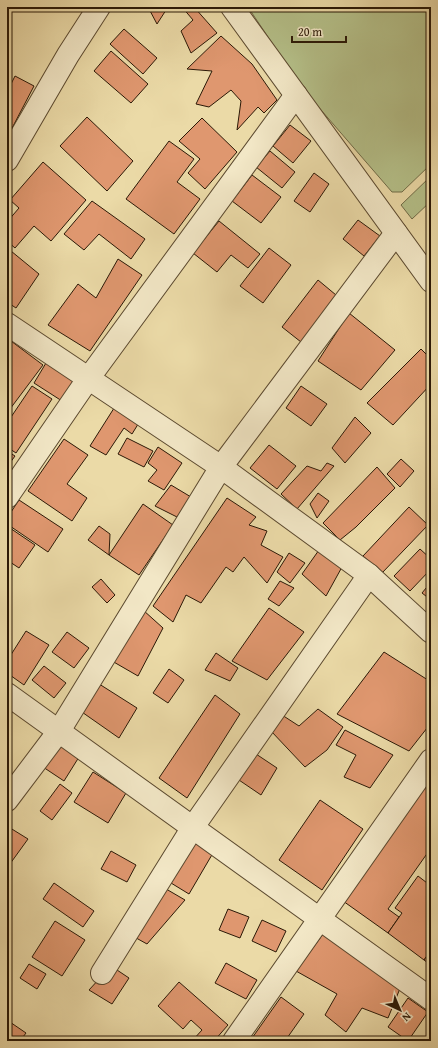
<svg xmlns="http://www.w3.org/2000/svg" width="438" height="1048" font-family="'Gentium Book Plus',serif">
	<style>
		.green { fill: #b5c089; stroke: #706c48 }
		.building { fill: #df976f; stroke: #2b1907 }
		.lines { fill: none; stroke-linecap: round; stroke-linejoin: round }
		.minor-casing { stroke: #5b492f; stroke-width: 24 }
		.minor { stroke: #f2e7c6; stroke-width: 22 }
	</style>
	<rect width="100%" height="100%" fill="#ebdaa7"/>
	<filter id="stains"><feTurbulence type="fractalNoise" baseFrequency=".005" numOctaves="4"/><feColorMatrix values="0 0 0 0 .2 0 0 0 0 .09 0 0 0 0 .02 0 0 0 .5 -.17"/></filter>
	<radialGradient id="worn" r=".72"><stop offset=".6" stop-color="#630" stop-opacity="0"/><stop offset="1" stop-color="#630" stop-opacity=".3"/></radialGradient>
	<g class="green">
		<polygon points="248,7 431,7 431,164 402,192 392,192 302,88"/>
		<polygon points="431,176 431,201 412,219 401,205"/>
	</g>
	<g class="building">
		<polygon points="148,7 168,7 157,24"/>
		<polygon points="182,7 194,7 217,33 191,53 181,31 193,20"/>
		<polygon points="124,29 157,58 143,74 110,44"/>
		<polygon points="221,36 252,64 277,100 264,113 258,107 237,130 241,101 231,90 209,107 196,104 212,71 187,69"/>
		<polygon points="111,51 148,84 131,103 94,71"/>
		<polygon points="15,76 34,86 10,132 7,130 7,92"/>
		<polygon points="87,117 133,161 107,191 60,146"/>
		<polygon points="202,118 237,152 205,189 188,173 200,159 179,141"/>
		<polygon points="290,125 311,141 293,163 273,146"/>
		<polygon points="169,141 194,159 177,182 200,199 174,234 126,199"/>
		<polygon points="270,151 295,172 282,188 256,167"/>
		<polygon points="43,162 86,200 51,241 34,226 15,248 7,241 7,222 19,208 10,200"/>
		<polygon points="314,173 329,184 310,212 294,201"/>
		<polygon points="252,175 281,197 261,223 232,201"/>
		<polygon points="92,201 145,239 131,259 99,234 84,250 64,234"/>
		<polygon points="358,220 380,236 364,256 343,239"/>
		<polygon points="219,221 260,254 248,268 231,255 217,272 193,253"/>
		<polygon points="269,248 291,265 263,303 240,286"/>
		<polygon points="11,251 39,274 16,308 7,302 7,253"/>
		<polygon points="118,259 142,275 90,351 48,325 78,284 96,298"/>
		<polygon points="318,280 336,295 301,342 282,327"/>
		<polygon points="349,313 395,350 361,390 318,361"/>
		<polygon points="7,338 43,365 7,413"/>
		<polygon points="421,349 431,359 431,384 393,425 367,403"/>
		<polygon points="49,358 77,375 62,401 34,383"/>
		<polygon points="32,386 52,399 16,453 7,447 7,423"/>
		<polygon points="301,386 327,404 311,426 286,408"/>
		<polygon points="116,405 140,421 132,434 124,428 106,455 90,446"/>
		<polygon points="355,417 371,433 345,463 332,448"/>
		<polygon points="127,438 153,451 144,467 118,454"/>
		<polygon points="64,439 88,455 67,484 87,498 72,521 28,491"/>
		<polygon points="269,445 296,466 277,489 250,468"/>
		<polygon points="158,447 182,463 164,490 148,481 157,470 148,463"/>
		<polygon points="7,451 15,456 7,467"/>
		<polygon points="401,459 414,471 400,487 387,474"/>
		<polygon points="327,463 334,466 297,509 281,494 307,466 321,471"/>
		<polygon points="377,467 395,488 356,527 340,540 323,523"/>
		<polygon points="171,485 191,497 177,517 155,506"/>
		<polygon points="318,493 329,501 317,518 310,504"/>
		<polygon points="227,498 256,517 249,525 267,531 261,545 283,557 267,583 244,557 233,572 226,567 201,603 186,595 173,622 153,606"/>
		<polygon points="19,500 63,529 48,552 7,524 7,518"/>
		<polygon points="143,504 173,525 139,575 109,555"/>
		<polygon points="409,507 428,525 382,573 363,556"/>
		<polygon points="7,526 35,545 19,568 7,560"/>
		<polygon points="99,526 110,534 109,555 88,540"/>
		<polygon points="420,549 431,559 431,569 410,591 394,576"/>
		<polygon points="319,550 342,567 326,596 302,574"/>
		<polygon points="289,553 305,563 290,583 277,572"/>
		<polygon points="101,579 115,595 107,603 92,587"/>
		<polygon points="280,581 294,588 279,606 268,599"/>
		<polygon points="431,582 431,600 422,593"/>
		<polygon points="269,608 304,632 267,680 232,661"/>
		<polygon points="143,610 163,628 138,676 112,661"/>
		<polygon points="26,631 49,645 24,685 7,673 7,661"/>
		<polygon points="67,632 89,648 74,668 52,652"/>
		<polygon points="384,652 431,682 431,723 409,751 337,714"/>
		<polygon points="216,653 238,668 230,681 205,670"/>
		<polygon points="44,666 66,683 54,698 32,680"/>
		<polygon points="169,669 184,680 168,703 153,693"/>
		<polygon points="96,682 137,708 119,738 79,710"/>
		<polygon points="215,695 240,714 187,798 159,778"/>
		<polygon points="318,709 343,727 327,750 305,767 271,731 282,715 299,726"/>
		<polygon points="345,730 393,755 370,788 344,777 356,755 336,745"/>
		<polygon points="56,742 79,757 64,781 40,765"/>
		<polygon points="253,752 277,768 261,795 236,778"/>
		<polygon points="93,772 126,793 108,823 74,802"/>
		<polygon points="431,776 431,848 388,909 399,917 388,933 343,901"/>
		<polygon points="60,784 72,793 52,820 40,811"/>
		<polygon points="320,800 363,829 322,890 279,860"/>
		<polygon points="7,826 28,839 7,868"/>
		<polygon points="193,842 213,853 189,894 171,883"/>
		<polygon points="111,851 136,865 127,882 101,869"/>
		<polygon points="418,876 431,886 431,950 424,960 388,933 402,913 395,908"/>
		<polygon points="54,883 94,911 83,927 43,899"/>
		<polygon points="161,886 185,900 147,944 129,934"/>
		<polygon points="228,909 249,917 240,938 219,930"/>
		<polygon points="262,920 286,931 276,952 252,941"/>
		<polygon points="55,921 85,940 62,976 32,957"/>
		<polygon points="326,930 401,986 388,1018 362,1008 346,1032 325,1015 337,994 296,971"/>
		<polygon points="431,950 431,965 424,960"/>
		<polygon points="226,963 257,980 246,999 215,983"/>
		<polygon points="29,964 46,974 37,989 20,978"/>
		<polygon points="111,966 129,978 112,1004 89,990"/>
		<polygon points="179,982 228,1025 214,1041 192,1041 202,1030 191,1020 183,1029 158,1006"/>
		<polygon points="281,997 304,1014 285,1041 250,1041"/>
		<polygon points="408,998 428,1012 408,1041 388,1027"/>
		<polygon points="7,1020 26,1033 20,1041 7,1041"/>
	</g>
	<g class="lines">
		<g class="minor-casing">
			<g id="minor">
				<polyline points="232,7 431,281"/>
				<polyline points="7,160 68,55 99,7"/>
				<polyline points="7,324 221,467 369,575 431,632"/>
				<polyline points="7,497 88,379 296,95"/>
				<polyline points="7,694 431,999"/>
				<polyline points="7,800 59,731 221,467 396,233"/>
				<polyline points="102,973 193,827 369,575"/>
				<polyline points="234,1041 431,760"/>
			</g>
		</g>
		<use href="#minor" class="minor"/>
	</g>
	<rect width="438" height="1048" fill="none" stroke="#ebdaa7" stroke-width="24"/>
	<rect x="8" y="8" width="422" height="1032" fill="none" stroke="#2b1907" stroke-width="2"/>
	<rect x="12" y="12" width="414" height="1024" fill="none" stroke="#2b1907"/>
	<g transform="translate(400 1010) rotate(136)" stroke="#f2e7c6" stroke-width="3" paint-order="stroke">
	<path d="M0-3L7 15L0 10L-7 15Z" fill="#2b1907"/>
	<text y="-6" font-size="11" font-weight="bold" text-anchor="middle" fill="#2b1907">N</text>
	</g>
	<path d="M292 36v6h54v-6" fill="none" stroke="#2b1907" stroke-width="2"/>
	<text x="298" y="36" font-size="12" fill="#2b1907" stroke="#f2e7c6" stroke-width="3" paint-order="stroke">20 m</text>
	<rect width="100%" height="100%" filter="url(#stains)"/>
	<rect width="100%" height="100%" fill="url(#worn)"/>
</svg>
